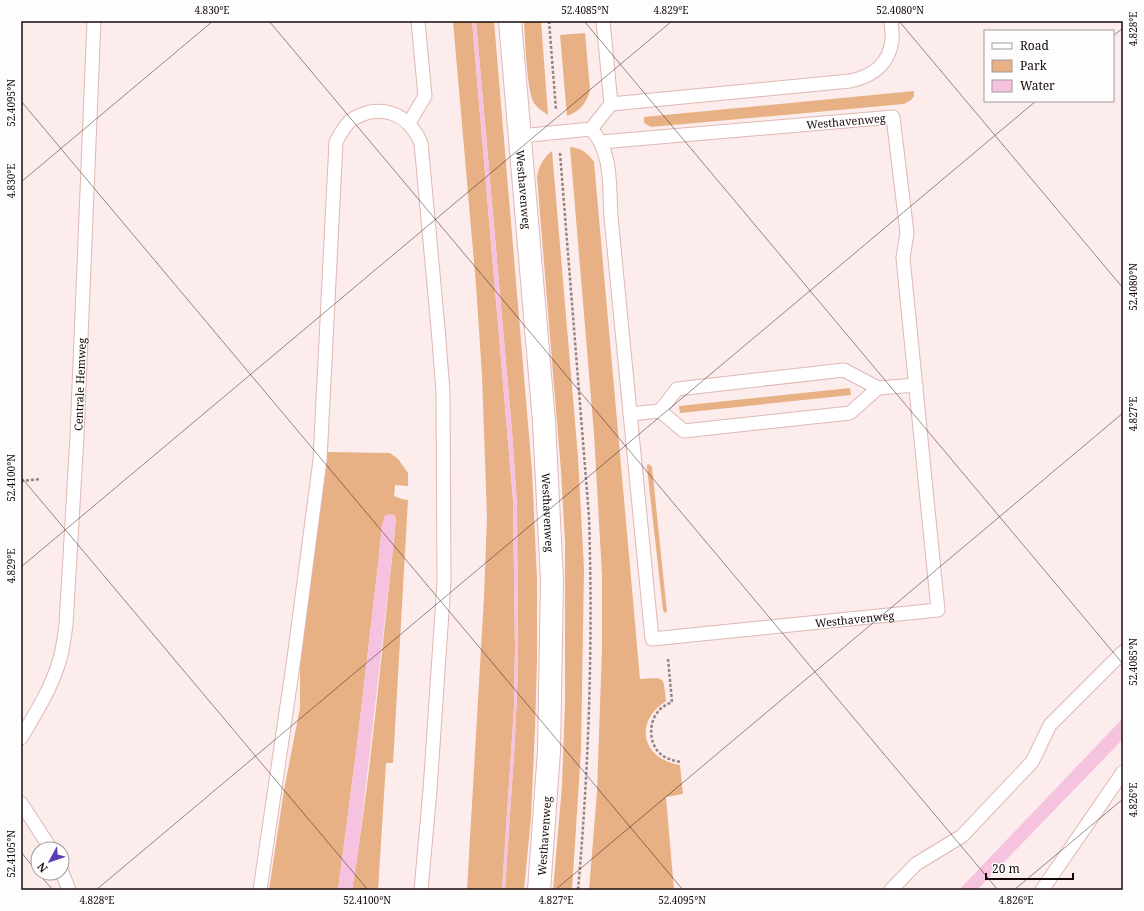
<svg xmlns="http://www.w3.org/2000/svg" width="1144" height="911" font-family="'Noto Serif',serif">
	<style>
		.green { fill: #e8b085 }
		.water { fill: #f5c3df }
		.lines { fill: none; stroke-linecap: round; stroke-linejoin: round }
		.service-casing { stroke: #deb8b6; stroke-width: 15 }
		.tertiary-casing { stroke: #deb8b6; stroke-width: 24 }
		.path { stroke: #938584; stroke-width: 2.5; stroke-dasharray: 3 2; stroke-linecap: butt }
		.service { stroke: #fff; stroke-width: 13 }
		.tertiary { stroke: #fff; stroke-width: 22 }
		.ticks { fill: none; stroke: #160909; stroke-width: 1; stroke-opacity: 0.45 }
		.labels { text-anchor: middle; dominant-baseline: central; stroke-width: 3; stroke-linejoin: round; paint-order: stroke }
		.street-label { font-size: 11px; fill: #160909; stroke: #fdfdfd }
		.neatline { fill: none; stroke: #160909; stroke-width: 1.5 }
		.ticks-label { font-size: 10px; text-anchor: middle; fill: #160909 }
	</style>
	<rect width="100%" height="100%" fill="#fceceb"/>
	<g class="green">
		<polygon points="453,21 472,21 513,500 515,647 514,708 502,890 467,890 484,597 487,517 482,375 476,285"/>
		<polygon points="476,21 494,21 532,471 537,579 537,662 535,728 531,817 524,890 505,890 515,738 518,668 517,505 512,431"/>
		<path d="M524,21h17l7,94c-5,-4 -10,-6 -14,-12 -7,-10 -9,-66 -10,-82z"/>
		<path d="M585,33l5,57c-3,13 -10,21 -23,26l-7,-81z"/>
		<polygon points="914,91 914,96 911,100 904,104 651,127 644,123 644,117"/>
		<path d="M570,147c11,1 18,6 24,15l46,517c25,-1 23,-5 26,22 -33,21 -24,58 14,64l3,29 -17,3 8,93h-85l8,-98 5,-144v-73l-8,-141z"/>
		<path d="M552,151l26,306 6,112 -3,181 -9,140h-19l9,-104 3,-84v-160l-4,-71 -24,-294c2,-11 6,-19 15,-26z"/>
		<polygon points="850,388 851,395 680,413 679,406"/>
		<path d="M327,452l63,1 8,6 10,14v13l-13,-1 -1,11 8,3 6,1 -15,263h-7l-8,127h-26c19,-116 29,-233 42,-350l2,-23 -14,8 -3,31 -22,189 -19,145h-69l15,-100 16,-82v-48l9,-81z"/>
		<polygon points="649,464 652,467 666,603 667,611 665,613 663,610 647,468 647,465"/>
	</g>
	<g class="water">
		<polygon points="472,21 476,21 512,431 517,505 518,668 515,738 505,890 502,890 514,708 515,647 513,500"/>
		<polygon points="391,514 394,515 396,517 394,540 358,854 352,890 338,890 357,745 379,556 382,525 385,515"/>
		<polygon points="1123,718 1123,739 977,890 959,890"/>
	</g>
	<g class="lines">
		<g class="service-casing">
			<g id="service">
				<path d="M611,104l239,-23c23,-5 39,-16 42,-41 1,-6 -1,-13 -1,-19"/>
				<polyline points="409,123 425,96 418,21"/>
				<path id="s1" d="M591,129c22,23 18,59 20,88l41,422 286,-29 -35,-352 4,-25 -14,-116 -292,25"/>
				<polyline points="520,136 591,129 611,104 603,21"/>
				<polyline points="660,411 677,389 844,370 878,388 916,385"/>
				<polyline points="630,414 660,411 684,431 850,413 878,388"/>
				<path id="s2" d="M21,738c14,-24 30,-49 38,-76 4,-12 5,-24 7,-37l11,-189 17,-415"/>
				<polyline points="21,803 51,849"/>
				<polyline points="62,872 69,890"/>
				<path d="M260,890l34,-232 26,-198 16,-318c4,-8 8,-15 14,-21 6,-5 13,-7 20,-9 25,-4 42,10 51,31l17,185 5,64 1,190 -14,208 -9,100"/>
				<polyline points="891,890 916,864 962,836 1032,762 1050,725 1123,652"/>
				<polyline points="1042,890 1123,772"/>
			</g>
		</g>
		<g class="tertiary-casing">
			<g id="tertiary">
				<path id="s3" d="M510,21l34,401 8,158 -3,171 -10,139"/>
			</g>
		</g>
		<g class="path">
			<polyline points="549,21 556,110"/>
			<path d="M560,153l29,364c4,125 0,249 -11,373"/>
			<polyline points="21,481 41,479"/>
			<path d="M668,659l4,43c-6,3 -11,5 -15,11 -9,12 -8,33 6,43 5,3 11,5 18,6"/>
		</g>
		<use href="#service" class="service"/>
		<use href="#tertiary" class="tertiary"/>
	</g>
	<path class="ticks" d="M269,21l729,869M584,21l539,643M899,21l224,267M1113,36l10,-8M21,101l662,789M21,182l192,-161M21,477l347,413M21,567l651,-546M21,852l17,21M38,873l15,17M96,890l940,-789M555,890l568,-477M1014,890l109,-91"/>
	<g class="labels">
		<g class="street-label">
			<text transform="translate(846 121) rotate(-5)">Westhavenweg</text>
			<text stroke="none"><textPath href="#s3" startOffset="169">Westhavenweg</textPath></text>
			<text stroke="none"><textPath href="#s2" startOffset="364">Centrale Hemweg</textPath></text>
			<text stroke="none"><textPath href="#s3" startOffset="493">Westhavenweg</textPath></text>
			<text stroke="none"><textPath href="#s1" startOffset="720">Westhavenweg</textPath></text>
			<text transform="translate(544 836) rotate(-86)">Westhavenweg</text>
		</g>
	</g>
	<rect width="1144" height="911" fill="none" stroke="#fdfdfd" stroke-width="44"/>
	<rect x="984" y="30" width="130" height="72" fill="#fdfdfd" stroke="#a19b9b"/>
	<rect x="992" y="43" width="20" height="6" fill="#ffffff" stroke="#a19b9b"/>
	<text x="1020" y="50" font-size="12" fill="#160909">Road</text>
	<rect x="992" y="60" width="20" height="12" fill="#e8b085" stroke="#a19b9b"/>
	<text x="1020" y="70" font-size="12" fill="#160909">Park</text>
	<rect x="992" y="80" width="20" height="12" fill="#f5c3df" stroke="#a19b9b"/>
	<text x="1020" y="90" font-size="12" fill="#160909">Water</text>
	<g transform="translate(50 861) rotate(230)"><circle r="19" fill="#fdfdfd" stroke="#a19b9b"/>
	<path d="M0-3L7 15L0 10L-7 15Z" fill="#5a3db5"/>
	<text y="-6" font-size="11" font-weight="bold" text-anchor="middle" fill="#160909">N</text>
	</g>
	<path d="M986 873v6h87v-6" fill="none" stroke="#160909" stroke-width="2"/>
	<text x="992" y="873" font-size="12" fill="#160909" stroke="#fdfdfd" stroke-width="3" paint-order="stroke">20 m</text>
	<rect x="22" y="22" width="1100" height="867" class="neatline"/>
	<g class="ticks-label">
		<text x="212" y="14">4.830°E</text>
		<text x="585" y="14">52.4085°N</text>
		<text x="671" y="14">4.829°E</text>
		<text x="900" y="14">52.4080°N</text>
		<text transform="translate(1133 29) rotate(-90)" y="4">4.828°E</text>
		<text transform="translate(11 103) rotate(-90)" y="4">52.4095°N</text>
		<text transform="translate(11 181) rotate(-90)" y="4">4.830°E</text>
		<text transform="translate(1133 287) rotate(-90)" y="4">52.4080°N</text>
		<text transform="translate(1133 414) rotate(-90)" y="4">4.827°E</text>
		<text transform="translate(11 478) rotate(-90)" y="4">52.4100°N</text>
		<text transform="translate(11 566) rotate(-90)" y="4">4.829°E</text>
		<text transform="translate(1133 662) rotate(-90)" y="4">52.4085°N</text>
		<text transform="translate(1133 800) rotate(-90)" y="4">4.826°E</text>
		<text transform="translate(11 854) rotate(-90)" y="4">52.4105°N</text>
		<text x="97" y="904">4.828°E</text>
		<text x="367" y="904">52.4100°N</text>
		<text x="556" y="904">4.827°E</text>
		<text x="682" y="904">52.4095°N</text>
		<text x="1016" y="904">4.826°E</text>
	</g>
</svg>
